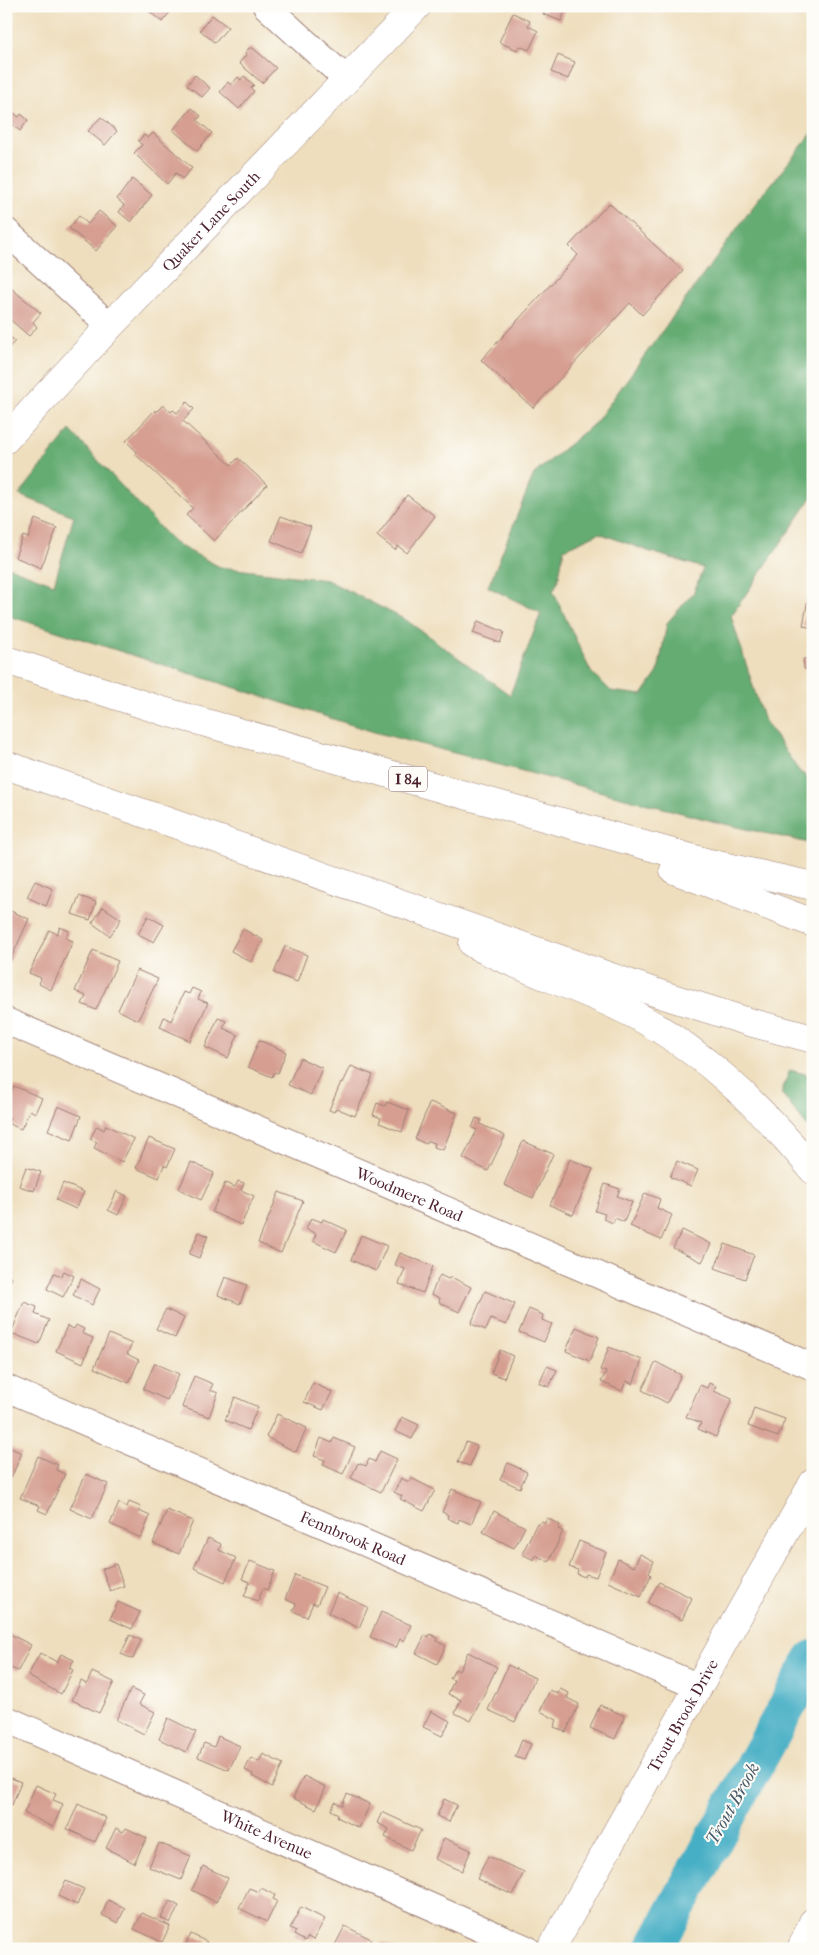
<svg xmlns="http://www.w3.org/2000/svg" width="819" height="1955" font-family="'IM FELL French Canon',serif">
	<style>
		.forest { fill: #65ac73; stroke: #58664f; fill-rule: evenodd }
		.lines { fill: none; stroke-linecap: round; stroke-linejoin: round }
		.river { stroke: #46afc5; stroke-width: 38 }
		.building { fill: #d59e91 }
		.minor-casing { stroke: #9c7e74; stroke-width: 28 }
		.major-casing { stroke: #9c7e74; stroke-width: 29 }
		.highway-casing { stroke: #9c7e74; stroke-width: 29 }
		.minor { stroke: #fff; stroke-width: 26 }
		.major { stroke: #fff; stroke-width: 28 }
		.highway { stroke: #fff; stroke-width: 28 }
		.labels { text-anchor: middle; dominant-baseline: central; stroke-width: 4; stroke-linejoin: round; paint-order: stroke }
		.shield { fill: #fdfcf7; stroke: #806168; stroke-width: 1 }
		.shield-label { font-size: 15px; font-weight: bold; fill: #4a1f2b }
		.street-label { font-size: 16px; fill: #4a1f2b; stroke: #fdfcf7 }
		.water-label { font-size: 18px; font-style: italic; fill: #485969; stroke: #fdfcf7 }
	</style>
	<rect width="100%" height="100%" fill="#fdfcf7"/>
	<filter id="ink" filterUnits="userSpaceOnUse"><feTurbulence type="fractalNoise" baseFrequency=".02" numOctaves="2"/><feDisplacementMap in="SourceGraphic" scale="10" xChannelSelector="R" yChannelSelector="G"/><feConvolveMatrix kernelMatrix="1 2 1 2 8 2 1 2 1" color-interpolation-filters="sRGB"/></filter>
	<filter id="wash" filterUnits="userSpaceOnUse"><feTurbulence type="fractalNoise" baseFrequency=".0096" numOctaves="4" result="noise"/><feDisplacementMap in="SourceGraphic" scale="20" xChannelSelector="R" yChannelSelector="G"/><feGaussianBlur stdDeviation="1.12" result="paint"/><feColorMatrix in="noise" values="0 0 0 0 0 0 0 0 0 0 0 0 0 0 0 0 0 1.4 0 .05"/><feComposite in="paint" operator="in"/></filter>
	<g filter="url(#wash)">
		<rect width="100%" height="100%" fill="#eedebd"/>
		<g class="forest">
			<path d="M813,132v364l-82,120 32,102 36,53 14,10v63l-93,-21 -346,-91 -368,-117v-49l48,18 20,-68 -55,-21 51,-65 104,113 46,24 107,13 79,40 104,75 31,-82 -53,-26 46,-113 62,-52 156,-214zM599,533l49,18 55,17 -9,24 -27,31 -9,49 -16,23 -31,-4 -20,-19 -38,-81 5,-10 6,-32z"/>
			<polygon points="790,1070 813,1076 813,1134 781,1093"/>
		</g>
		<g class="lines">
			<polyline class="river" points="654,1949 813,1659"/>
		</g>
		<g id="blocks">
			<g class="building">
				<polygon points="143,6 175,6 162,22"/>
				<polygon points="332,6 342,6 338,11"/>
				<polygon points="546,6 567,6 561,21 543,14"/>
				<polygon points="513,13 530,21 528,26 538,31 529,50 519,46 517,50 499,42"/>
				<polygon points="212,15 228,27 215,43 200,30"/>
				<polygon points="249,48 253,48 276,68 262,83 239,63 246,55 245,53"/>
				<polygon points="558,55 575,62 568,79 551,72"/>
				<polygon points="195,75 210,88 202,97 187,85"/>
				<polygon points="244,76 254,85 251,88 254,91 239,109 220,92 228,82 231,85 238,77 241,80"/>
				<polygon points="6,107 19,117 21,114 28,120 20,131 13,125 6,132"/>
				<polygon points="192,108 201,116 197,120 212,133 197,151 173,130"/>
				<polygon points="101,117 117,131 105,145 88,131"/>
				<polygon points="153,133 192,168 182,179 176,173 167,184 134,153 142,145 138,141 144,135 148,138"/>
				<polygon points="132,179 152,195 131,222 119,212 124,205 117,199"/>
				<polygon points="609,203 683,271 642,315 630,303 533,408 481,360 578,255 569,246"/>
				<polygon points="99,211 117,226 96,251 69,228 79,216 88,224"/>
				<polygon points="6,284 41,313 33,322 37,327 29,336 6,316"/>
				<polygon points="6,333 15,341 6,351"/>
				<polygon points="187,402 194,409 183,421 231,465 238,458 267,485 214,541 186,515 193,508 135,454 137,452 126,441 155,410 156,412 163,405 171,412 173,410 177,413"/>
				<polygon points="407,495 435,516 407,553 398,546 395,550 377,536"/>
				<polygon points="281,516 311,527 301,553 271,541"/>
				<polygon points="35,519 57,528 41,568 15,557 23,536 28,538"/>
				<polygon points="809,593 813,594 813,628 803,626"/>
				<polygon points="478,621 504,632 500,643 473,633"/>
				<polygon points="813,658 813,678 811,678 811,668 804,669 803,659"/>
				<polygon points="35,881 53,889 46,906 27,897"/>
				<polygon points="79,896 96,902 90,920 72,914"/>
				<polygon points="103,907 121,919 110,936 92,923"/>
				<polygon points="6,909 29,919 9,963 6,962"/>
				<polygon points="148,916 164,925 154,942 138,934"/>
				<polygon points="60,927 69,931 66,938 73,941 51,990 39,984 41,978 29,973 49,930 57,934"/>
				<polygon points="243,929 263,940 251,962 231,951"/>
				<polygon points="285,946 307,955 297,982 274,973"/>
				<polygon points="93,950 118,961 96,1010 82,1004 86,996 75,991"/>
				<polygon points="137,970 158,979 138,1020 118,1010"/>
				<polygon points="192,988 201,992 198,999 208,1003 190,1041 160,1027 164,1017 171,1021 184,992 189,994"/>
				<polygon points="218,1018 226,1021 223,1028 238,1035 228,1058 205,1047"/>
				<polygon points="259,1040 286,1052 278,1073 274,1072 272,1077 248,1067"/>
				<polygon points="300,1058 322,1068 311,1095 288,1085"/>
				<polygon points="351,1066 373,1075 355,1116 336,1108 334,1112 329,1110 341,1082 343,1083"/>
				<polygon points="14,1086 42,1098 35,1113 30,1110 21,1129 7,1123 10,1118 6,1117 6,1103"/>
				<polygon points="387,1102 409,1110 402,1132 379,1123 381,1118 373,1115 377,1103 385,1106"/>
				<polygon points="430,1102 457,1113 443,1150 434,1147 435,1143 428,1141 426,1144 415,1139"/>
				<polygon points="58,1106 81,1116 72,1140 48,1130"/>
				<polygon points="476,1118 482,1120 480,1124 505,1136 488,1171 463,1158 477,1130 472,1128"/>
				<polygon points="106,1125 134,1139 122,1162 94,1148 97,1142 90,1139 97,1126 104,1130"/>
				<polygon points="149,1138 175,1149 167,1167 164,1165 159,1178 136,1168"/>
				<polygon points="523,1141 553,1154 533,1198 504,1185"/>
				<polygon points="570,1159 593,1169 573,1215 550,1205"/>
				<polygon points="677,1161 698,1170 691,1186 670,1177"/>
				<polygon points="191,1162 214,1173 201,1200 179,1189"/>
				<polygon points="26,1167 41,1172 34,1191 19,1186"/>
				<polygon points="238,1181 244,1183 241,1190 254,1196 241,1225 212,1212 225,1183 235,1187"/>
				<polygon points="63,1183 84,1192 76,1209 56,1200"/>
				<polygon points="605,1184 620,1189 617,1196 632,1202 624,1222 615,1218 613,1223 603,1219 605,1214 595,1211"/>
				<polygon points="117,1191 127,1196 118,1215 108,1210"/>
				<polygon points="279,1192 303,1201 281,1253 258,1243"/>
				<polygon points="645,1193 660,1199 657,1208 672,1215 661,1240 630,1226"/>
				<polygon points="311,1218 322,1222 323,1219 347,1230 336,1252 313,1241 316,1234 306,1229"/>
				<polygon points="682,1230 711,1244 702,1262 673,1248"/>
				<polygon points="199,1232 208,1236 199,1258 189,1254"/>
				<polygon points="361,1235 387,1246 376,1271 351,1260"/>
				<polygon points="725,1244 754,1255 745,1279 715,1268"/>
				<polygon points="400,1253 433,1266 423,1293 399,1284 405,1269 395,1265"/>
				<polygon points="64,1271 74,1276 63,1297 47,1289 54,1273 61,1276"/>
				<polygon points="6,1275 12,1278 7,1287 11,1289 6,1299"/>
				<polygon points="440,1275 448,1279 451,1277 471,1287 459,1312 439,1302 440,1298 431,1294"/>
				<polygon points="225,1277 247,1285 240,1304 218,1295"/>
				<polygon points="81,1279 100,1289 92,1305 73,1295"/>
				<polygon points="485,1291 515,1304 506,1325 491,1319 486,1330 471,1324"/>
				<polygon points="24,1302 37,1307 35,1314 49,1320 39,1344 11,1333"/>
				<polygon points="166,1309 184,1318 175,1338 156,1329"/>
				<polygon points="529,1309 543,1315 542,1320 552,1324 544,1342 519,1332"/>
				<polygon points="76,1325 84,1329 82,1333 93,1338 83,1363 56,1351 67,1326 74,1329"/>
				<polygon points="576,1327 599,1337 590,1361 566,1351"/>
				<polygon points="109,1334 132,1344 127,1354 139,1360 129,1383 94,1368"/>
				<polygon points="609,1347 642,1360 633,1384 626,1381 622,1391 601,1382 606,1372 600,1370"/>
				<polygon points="500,1350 513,1356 504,1378 491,1373"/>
				<polygon points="656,1362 681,1375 667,1403 642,1390"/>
				<polygon points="155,1363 179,1374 167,1400 143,1389"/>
				<polygon points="547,1366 557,1370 549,1387 539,1383"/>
				<polygon points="194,1376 213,1384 210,1390 218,1393 209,1417 182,1407"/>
				<polygon points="313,1383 332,1392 323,1410 304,1402"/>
				<polygon points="709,1383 716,1386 714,1391 732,1399 716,1437 698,1429 701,1423 686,1417 700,1385 707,1388"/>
				<polygon points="235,1397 258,1407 248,1430 225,1420"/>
				<polygon points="754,1408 785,1419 778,1437 748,1426"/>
				<polygon points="277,1414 307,1428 296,1452 266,1437"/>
				<polygon points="402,1417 419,1425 412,1439 395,1431"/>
				<polygon points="321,1438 332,1443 334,1438 355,1447 343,1474 323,1465 325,1460 314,1456"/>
				<polygon points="466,1442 477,1446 470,1466 458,1462"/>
				<polygon points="6,1446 22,1453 6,1489"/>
				<polygon points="380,1451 397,1459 381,1492 351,1478 358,1463 366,1466 369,1459 375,1462"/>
				<polygon points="38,1456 58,1465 56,1470 65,1474 47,1514 38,1510 40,1506 20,1498"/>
				<polygon points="508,1463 527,1472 520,1488 500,1479"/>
				<polygon points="86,1474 108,1484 92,1519 70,1509"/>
				<polygon points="401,1478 409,1482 411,1478 435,1490 424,1511 400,1499 402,1496 394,1492"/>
				<polygon points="452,1489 481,1502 471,1524 459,1519 458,1523 447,1518 448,1515 442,1512"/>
				<polygon points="129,1502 141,1507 139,1511 150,1516 141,1538 110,1524 119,1503 127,1507"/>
				<polygon points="167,1510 193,1521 179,1554 153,1543"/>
				<polygon points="494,1511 525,1527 514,1548 483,1532"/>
				<polygon points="547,1518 560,1525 558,1529 563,1531 549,1562 536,1555 534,1560 522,1554 537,1523 539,1524 541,1521 545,1523"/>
				<polygon points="208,1538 221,1544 219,1550 236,1558 225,1582 194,1568"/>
				<polygon points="579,1541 606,1552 596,1577 586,1574 585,1577 577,1574 578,1570 569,1567"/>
				<polygon points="640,1554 654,1561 649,1573 651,1575 641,1597 608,1582 618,1559 634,1567"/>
				<polygon points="250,1561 275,1571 267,1590 263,1588 258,1601 244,1596 250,1582 242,1579"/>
				<polygon points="116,1564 124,1586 110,1591 102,1569"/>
				<polygon points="295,1575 325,1587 317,1605 313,1603 307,1617 293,1611 296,1604 285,1599"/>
				<polygon points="659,1582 692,1598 682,1620 648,1603"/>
				<polygon points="337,1593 368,1607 359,1628 328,1613"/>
				<polygon points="118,1602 140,1612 132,1629 110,1619"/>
				<polygon points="381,1612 411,1625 404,1641 400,1639 396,1648 370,1637"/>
				<polygon points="6,1632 31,1645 18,1671 6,1666"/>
				<polygon points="430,1634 438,1638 437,1641 446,1646 437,1664 416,1653 425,1635 429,1637"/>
				<polygon points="130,1635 141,1640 133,1659 121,1654"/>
				<polygon points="468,1652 497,1667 471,1721 455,1713 461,1700 448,1694 454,1680 450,1679 455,1669 459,1671"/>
				<polygon points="40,1653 57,1662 61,1654 74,1660 69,1668 73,1670 61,1694 28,1676"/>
				<polygon points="508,1665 535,1678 515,1722 488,1710"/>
				<polygon points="92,1672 114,1682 99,1713 72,1700 81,1681 87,1684"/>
				<polygon points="131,1689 144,1695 139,1704 155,1712 144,1734 116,1720"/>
				<polygon points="560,1689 569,1693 567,1698 579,1704 566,1732 554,1727 557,1720 540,1711 550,1690 558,1694"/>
				<polygon points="600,1705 625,1716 615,1739 590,1728"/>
				<polygon points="431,1711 450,1721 442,1736 423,1727"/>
				<polygon points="168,1718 196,1732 186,1752 159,1739"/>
				<polygon points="218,1736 240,1746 229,1770 198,1757 204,1743 214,1747"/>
				<polygon points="522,1740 531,1744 524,1760 515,1757"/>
				<polygon points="263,1754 283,1764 272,1787 252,1776 253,1774 245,1770 251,1758 259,1762"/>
				<polygon points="6,1776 21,1782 12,1805 6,1803"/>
				<polygon points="304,1776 326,1787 316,1809 293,1798"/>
				<polygon points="36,1785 56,1794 53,1800 63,1804 53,1827 24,1813"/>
				<polygon points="347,1794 370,1804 359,1828 337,1817 338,1814 331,1810 335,1802 342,1805"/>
				<polygon points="444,1799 457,1805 449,1822 437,1816"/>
				<polygon points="78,1804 106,1818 95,1842 67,1829"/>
				<polygon points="382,1812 421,1830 411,1850 385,1837 389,1829 377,1823"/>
				<polygon points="116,1828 123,1832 126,1828 147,1838 134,1863 106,1848"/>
				<polygon points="444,1838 471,1850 462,1871 435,1859"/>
				<polygon points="159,1843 191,1856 181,1880 149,1867"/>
				<polygon points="488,1856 524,1872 513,1895 477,1879"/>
				<polygon points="203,1866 228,1878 216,1902 192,1890"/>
				<polygon points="66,1881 84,1889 77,1905 58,1896"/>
				<polygon points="249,1888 259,1892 261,1888 275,1895 273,1899 277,1901 267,1922 239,1908"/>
				<polygon points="108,1900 125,1908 118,1923 102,1915"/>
				<polygon points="170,1901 179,1906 170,1923 161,1918"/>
				<polygon points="301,1907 325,1919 313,1940 308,1937 305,1941 294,1935 296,1931 290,1928"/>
				<polygon points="142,1913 170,1926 162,1942 134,1929"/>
				<polygon points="345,1926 371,1939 367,1949 343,1949 335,1945"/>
				<polygon points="191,1934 207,1942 204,1949 184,1949"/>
				<polygon points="382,1942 397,1949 379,1949"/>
			</g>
		</g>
	</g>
	<g filter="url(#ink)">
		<use href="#blocks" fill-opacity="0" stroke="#9c7e74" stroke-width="1"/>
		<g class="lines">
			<g class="minor-casing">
				<g id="minor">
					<polyline points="266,6 346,79"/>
					<polyline points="6,231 110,326"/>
					<path id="s1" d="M6,1021l807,346"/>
					<path id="s2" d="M6,1388l693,299"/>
					<path id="s3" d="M6,1719l521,230"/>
				</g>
			</g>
			<g class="major-casing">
				<g id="major">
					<path id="s4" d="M6,439l104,-113 307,-320"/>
					<path id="s5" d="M551,1949l262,-466"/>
				</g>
			</g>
			<g class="highway-casing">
				<g id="highway">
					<polyline points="6,660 163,711 709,863 813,886"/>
					<polyline points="6,765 654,992 749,1022 813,1039"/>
					<polyline points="674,870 813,923"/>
					<path d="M473,944c47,25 98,40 146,63 77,36 140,98 194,163"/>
					<polyline points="801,1949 813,1922"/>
				</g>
			</g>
			<use href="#minor" class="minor"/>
			<use href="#major" class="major"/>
			<use href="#highway" class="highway"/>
		</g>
	</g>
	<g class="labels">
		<rect class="shield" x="389" y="766.5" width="38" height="25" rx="4"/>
		<g class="shield-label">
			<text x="408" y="779">I 84</text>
		</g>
		<g class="street-label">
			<text stroke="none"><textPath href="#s4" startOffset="299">Quaker Lane South</textPath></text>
			<text stroke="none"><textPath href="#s1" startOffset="439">Woodmere Road</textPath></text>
			<text stroke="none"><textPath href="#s2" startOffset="378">Fennbrook Road</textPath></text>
			<text stroke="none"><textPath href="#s5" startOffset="268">Trout Brook Drive</textPath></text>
			<text stroke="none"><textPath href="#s3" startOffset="285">White Avenue</textPath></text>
		</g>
		<g class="water-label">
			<text transform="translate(733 1804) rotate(-61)">Trout Brook</text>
		</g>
	</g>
	<rect width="819" height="1955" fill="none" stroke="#fdfcf7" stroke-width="25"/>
</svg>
